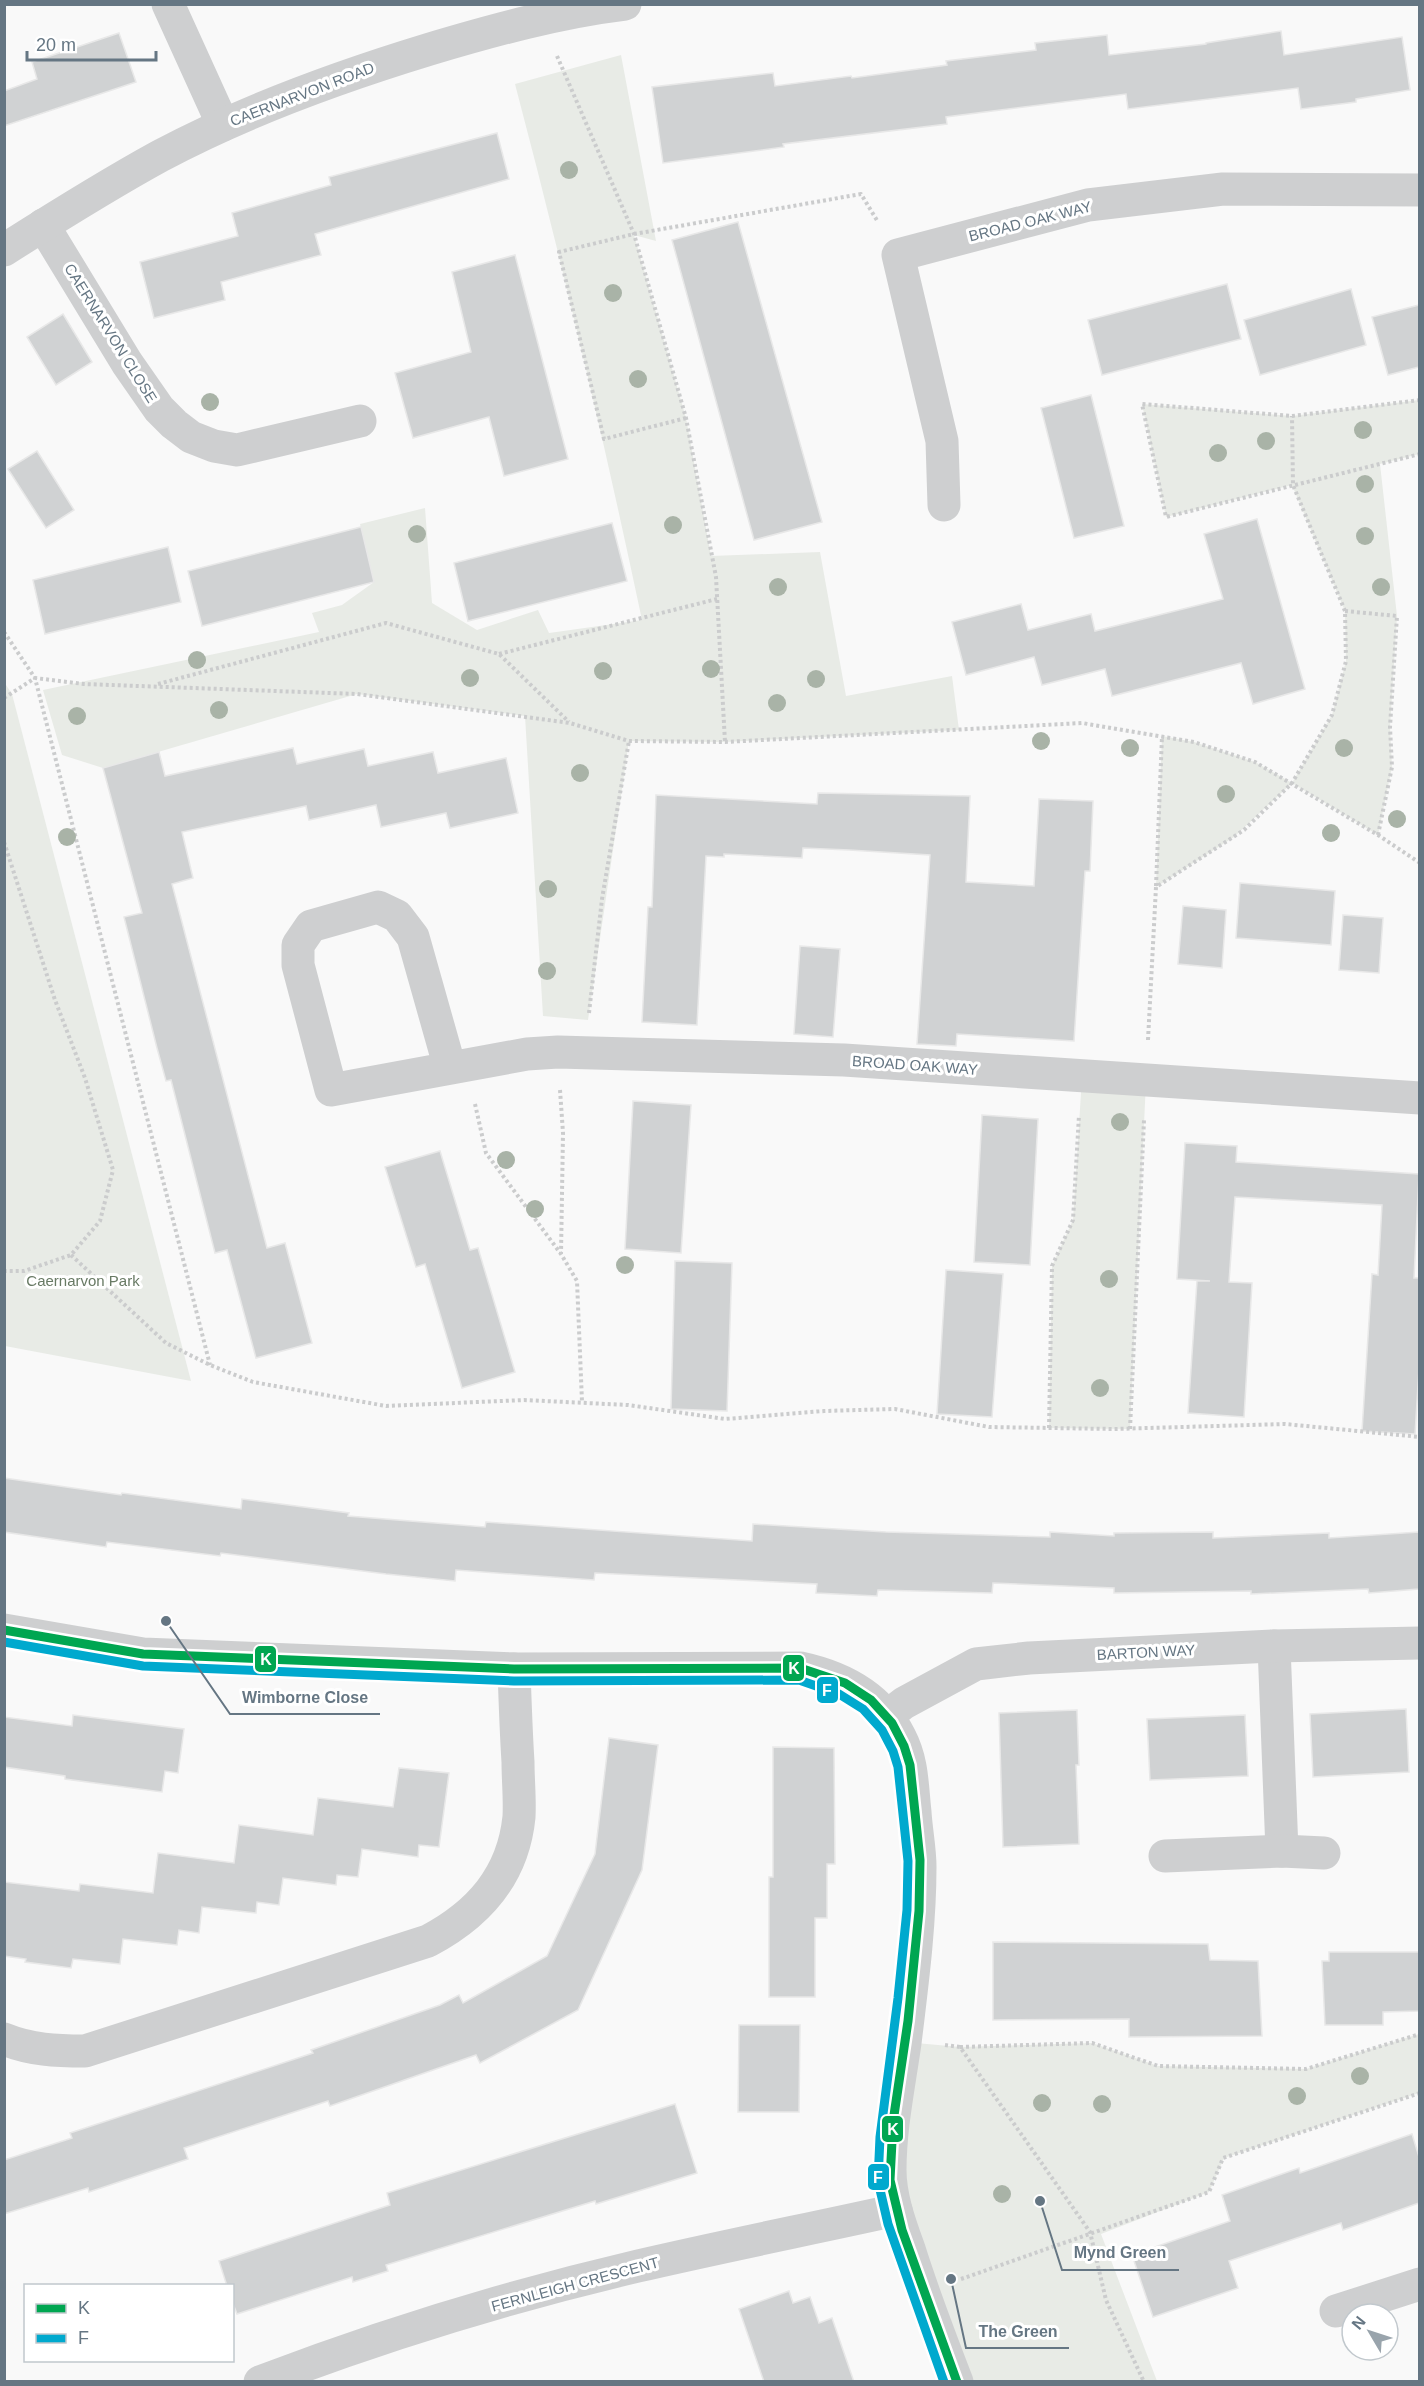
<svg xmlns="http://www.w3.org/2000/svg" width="1424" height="2386" font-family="Arial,sans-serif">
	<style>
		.green { fill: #e8ebe6 }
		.building { fill: #d0d2d3; stroke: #e8e8e8; stroke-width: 1.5 }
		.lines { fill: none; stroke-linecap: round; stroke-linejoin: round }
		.path { stroke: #cbcccd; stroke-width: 4; stroke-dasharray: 3 3; stroke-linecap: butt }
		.minor { stroke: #cecfd0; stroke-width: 33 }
		.bus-1-casing { stroke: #fff; stroke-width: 14 }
		.bus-2-casing { stroke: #fff; stroke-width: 14 }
		.bus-1 { stroke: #00a651; stroke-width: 9 }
		.bus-2 { stroke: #00a9ce; stroke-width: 9 }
		.tree { fill: #a9b3a7 }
		.labels { text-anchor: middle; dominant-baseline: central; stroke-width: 6; stroke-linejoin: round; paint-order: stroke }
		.street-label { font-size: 15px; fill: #657683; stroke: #fff }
		.park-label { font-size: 15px; fill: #687a64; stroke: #fff }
		.leader { fill: none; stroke: #657683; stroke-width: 2 }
		.callout-dot { fill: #657683; stroke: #fff; stroke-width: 2 }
		.callout-label { font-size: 16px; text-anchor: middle; font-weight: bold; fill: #657683; stroke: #fff; stroke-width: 6; stroke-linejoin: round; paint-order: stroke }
		.line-badge { stroke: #fff; stroke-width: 2 }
		.badge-label { font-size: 16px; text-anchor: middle; font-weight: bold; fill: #fff }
	</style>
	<rect width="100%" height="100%" fill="#f9f9f9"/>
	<g class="green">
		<path d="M621,55l35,186 -22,-6 52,183 25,138 109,-4 26,144 106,-20 7,54 -234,12 -96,-1 -41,279 -45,-4 -18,-300 -168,-22 -254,74 -41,-13 -19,-65 276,-58 -7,-19 30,-8 32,-23 -14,-58 65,-16 7,95 45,27 61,-20 11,23 93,-13c-38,-180 -80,-358 -127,-536z"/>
		<polygon points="1419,400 1419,454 1380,464 1397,616 1390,727 1392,767 1378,835 1292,783 1234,837 1156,887 1162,736 1194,742 1255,762 1292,783 1332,715 1346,661 1345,611 1292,485 1166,517 1142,404 1292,416"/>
		<polygon points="4,682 12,694 191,1381 5,1346"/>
		<polygon points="1082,1077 1146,1081 1130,1429 1049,1428 1052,1266 1073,1220"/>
		<polygon points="1419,2034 1419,2093 1224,2158 1209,2192 1101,2234 1157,2381 957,2381 896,2210 905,2042 960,2047 1092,2043 1158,2066 1306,2069"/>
	</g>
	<g class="building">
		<polygon points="1281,31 1284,55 1402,37 1410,90 1356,99 1356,102 1301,109 1298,88 1128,109 1126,94 946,117 947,124 783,144 784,147 663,163 652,87 773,73 775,86 851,76 852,78 947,65 946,61 1036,50 1035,43 1107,35 1109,55 1206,44 1206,43"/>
		<polygon points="119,33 136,82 4,126 4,91 37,79 32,62"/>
		<polygon points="497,133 509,179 315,234 321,255 221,282 225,300 154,318 140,262 238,236 232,213 331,185 329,177"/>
		<polygon points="738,222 822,522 754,540 672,240"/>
		<polygon points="515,255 568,459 504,476 489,417 413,438 395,373 471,352 452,272"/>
		<polygon points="1227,284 1241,339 1102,375 1088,320"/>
		<polygon points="1351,289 1366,345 1260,375 1244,320"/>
		<polygon points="1419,305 1419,367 1388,375 1372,317"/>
		<polygon points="63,314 92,362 56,385 27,337"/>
		<polygon points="1091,395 1124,526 1074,538 1041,408"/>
		<polygon points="37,451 74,510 46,528 8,469"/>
		<polygon points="1257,519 1305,689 1253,704 1241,663 1112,696 1105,669 1042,685 1034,657 966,675 952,622 1021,604 1028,630 1091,614 1095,631 1223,599 1204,534"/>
		<polygon points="612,523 627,581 468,621 454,563"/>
		<polygon points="361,527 374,582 202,626 188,571"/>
		<polygon points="168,547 181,602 45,634 33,580"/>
		<polygon points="293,748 297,764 364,749 368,766 433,752 438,773 506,758 518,813 450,828 446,813 381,827 376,805 309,820 306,806 182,832 193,878 172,884 267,1248 285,1243 312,1343 256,1358 227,1250 215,1253 171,1080 166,1081 157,1048 124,917 142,913 103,768 159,752 165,776"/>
		<polygon points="818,793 970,796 966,882 1034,886 1039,799 1093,801 1090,871 1085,871 1074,1041 957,1034 956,1046 917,1044 930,855 849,850 803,848 802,858 724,854 724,857 706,856 697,1025 642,1022 648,907 652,907 656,795 817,804"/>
		<polygon points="1240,883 1335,891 1331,945 1236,938"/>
		<polygon points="1183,906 1226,910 1222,968 1178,964"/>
		<polygon points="1343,915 1383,918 1379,973 1339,970"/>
		<polygon points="800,946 840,949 833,1037 794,1034"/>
		<polygon points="633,1101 691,1105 681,1253 625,1249"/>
		<polygon points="982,1115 1038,1119 1030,1265 974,1262"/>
		<polygon points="1185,1143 1237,1146 1236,1162 1419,1174 1414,1278 1419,1278 1419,1369 1415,1434 1362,1431 1372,1274 1378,1275 1382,1205 1235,1197 1229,1282 1252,1283 1244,1417 1188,1413 1197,1281 1210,1281 1177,1279"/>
		<polygon points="440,1151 470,1250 478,1248 515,1372 462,1388 425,1264 416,1267 385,1167"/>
		<polygon points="675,1261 732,1263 727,1411 671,1409"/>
		<polygon points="946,1270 1003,1274 992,1417 937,1414"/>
		<polygon points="4,1478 121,1495 122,1493 241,1509 242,1499 349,1513 348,1516 485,1527 486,1522 752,1541 753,1524 886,1532 1050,1537 1050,1532 1114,1536 1114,1533 1213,1532 1213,1538 1329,1533 1329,1538 1419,1532 1419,1589 1369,1593 1368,1589 1251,1594 1251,1591 1114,1593 1114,1588 993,1583 992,1593 878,1590 877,1596 816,1593 817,1584 595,1573 594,1580 456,1570 455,1581 386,1574 221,1553 220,1556 107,1542 106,1547 4,1532"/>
		<polygon points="1406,1709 1409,1772 1313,1777 1310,1714"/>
		<polygon points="1077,1710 1079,1765 1076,1765 1079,1844 1003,1847 999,1713"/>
		<polygon points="73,1715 184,1729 178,1773 165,1771 162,1792 65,1779 65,1776 4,1767 4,1717 72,1726"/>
		<polygon points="1245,1715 1248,1776 1150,1780 1147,1719"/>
		<polygon points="609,1738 658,1745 642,1870 578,2010 480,2063 476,2055 330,2106 328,2101 184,2148 188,2159 89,2192 88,2188 4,2214 4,2160 72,2138 70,2133 313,2053 311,2050 440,2005 459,1995 463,2003 547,1956 595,1854"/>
		<polygon points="773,1747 834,1748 835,1864 827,1864 827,1918 815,1918 815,1997 769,1997 769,1877 773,1877"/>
		<polygon points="399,1768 449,1773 439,1847 419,1845 418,1857 362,1849 358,1877 337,1875 336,1885 283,1878 279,1905 257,1902 256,1913 202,1907 199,1933 179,1930 177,1945 123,1939 120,1964 73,1959 71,1968 25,1962 26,1959 4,1956 4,1882 79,1891 80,1884 153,1893 158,1853 234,1863 239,1825 313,1835 318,1798 393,1807"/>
		<polygon points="993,1942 1208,1944 1210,1960 1258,1961 1262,2036 1129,2037 1129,2019 993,2020"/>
		<polygon points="1329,1952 1419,1952 1419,2011 1383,2012 1383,2025 1325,2025 1322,1961 1329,1961"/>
		<polygon points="739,2025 800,2025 799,2112 738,2112"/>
		<polygon points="675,2104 697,2173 596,2204 595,2201 386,2265 388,2271 353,2282 352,2277 237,2314 232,2301 232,2286 227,2286 219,2261 390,2205 387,2193"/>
		<polygon points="1412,2134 1419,2157 1419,2203 1343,2230 1341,2223 1229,2261 1238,2288 1153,2317 1132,2255 1230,2221 1222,2195 1299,2168 1300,2173"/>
		<polygon points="789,2291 793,2303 810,2297 819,2323 832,2318 854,2382 764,2382 739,2309"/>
	</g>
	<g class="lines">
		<g class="path">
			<polyline points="557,56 634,234 686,418 716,577 725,742"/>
			<polyline points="1420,400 1292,416 1142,404 1166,517 1420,454"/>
			<polyline points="686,418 604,439 559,252 634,234 861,194 878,222"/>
			<polyline points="1345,611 1397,616 1390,727 1392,767 1378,835"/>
			<polyline points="4,632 35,678 210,1365"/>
			<polyline points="499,654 717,599"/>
			<polyline points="158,684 386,623 499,654 569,722"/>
			<polyline points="4,698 35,678 84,684 357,694 570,723 629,741 725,742 1082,723 1194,742 1255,762 1378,835 1420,863"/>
			<polyline points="4,842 55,1000 85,1078 113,1170 100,1221 71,1255 24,1271 4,1271"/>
			<polyline points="1156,886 1162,736"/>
			<polyline points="589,1013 602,899 629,741"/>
			<polyline points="1148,1040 1156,887 1244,830 1292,783 1332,715 1346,661 1345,611 1293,485 1292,416"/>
			<polyline points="560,1090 563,1133 561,1254 577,1281 582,1402"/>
			<polyline points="475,1104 486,1153 561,1254"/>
			<polyline points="71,1255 166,1343 210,1365 253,1382 386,1406 524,1400 628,1405 725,1419 824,1411 895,1409 989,1427 1114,1429 1285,1424 1420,1437"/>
			<polyline points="1049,1428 1052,1266 1073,1220 1079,1115"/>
			<polyline points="1130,1429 1144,1120"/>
			<polyline points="945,2045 960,2047 1090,2232 1106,2300 1144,2382"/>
			<polyline points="960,2047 1092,2043 1158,2066 1306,2069 1420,2034"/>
			<polyline points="961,2279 1209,2192 1223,2158 1420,2093"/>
		</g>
		<g class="minor">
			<polyline points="168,4 223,125"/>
			<polyline points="43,225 127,363 159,409 174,424 191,437 214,446 237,450 360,421"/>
			<path d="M4,250c52,-33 103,-65 156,-94 86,-46 178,-79 270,-107 64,-19 129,-37 195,-45"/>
			<polyline points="944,505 942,441 898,255 1088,205 1223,189 1420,190"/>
			<polyline points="450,1068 413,937 397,916 378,907 311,926 298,945 298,965 331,1090 527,1054 558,1052 844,1060 1420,1098"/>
			<path d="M4,1630l139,24 371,15 286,-1c42,9 80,29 100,69 13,25 12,49 15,75 1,18 5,37 5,55 0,58 -8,118 -15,176 -6,42 -15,85 -15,127 0,27 10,54 19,79 14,45 31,89 48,133"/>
			<polyline points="1274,1646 1282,1851"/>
			<polyline points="887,1716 904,1703 976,1664 1029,1658 1274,1646 1420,1643"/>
			<polyline points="1165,1856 1282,1851 1324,1853"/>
			<path d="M4,2039c27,11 52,12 81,12l343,-110c51,-27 85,-65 91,-124 1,-18 -1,-37 -1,-55 -2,-31 -3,-62 -4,-93"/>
			<polyline points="1336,2311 1420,2284"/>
			<path d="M260,2382c123,-47 250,-86 378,-116 86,-20 172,-37 258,-56"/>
		</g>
		<g class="bus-1-casing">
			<polyline id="bus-1" points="4,1630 143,1654 514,1669 800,1668 845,1683 871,1700 892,1723 904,1746 910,1765 920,1860 919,1911 908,2021 893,2122 890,2180 902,2230 957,2382"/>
		</g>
		<g class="bus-2-casing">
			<polyline id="bus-2" points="4,1642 143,1666 514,1681 799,1680 839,1694 863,1709 882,1730 893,1751 898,1767 908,1861 907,1910 898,1998 880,2137 878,2181 888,2224 944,2382"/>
		</g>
		<use href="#bus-1" class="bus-1"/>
		<use href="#bus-2" class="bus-2"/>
	</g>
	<g class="tree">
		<circle cx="569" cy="170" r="9"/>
		<circle cx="613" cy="293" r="9"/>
		<circle cx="638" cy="379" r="9"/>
		<circle cx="210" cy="402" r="9"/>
		<circle cx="1363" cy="430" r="9"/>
		<circle cx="1266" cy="441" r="9"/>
		<circle cx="1218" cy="453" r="9"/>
		<circle cx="1365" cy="484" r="9"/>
		<circle cx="673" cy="525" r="9"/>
		<circle cx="417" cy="534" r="9"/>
		<circle cx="1365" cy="536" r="9"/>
		<circle cx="778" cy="587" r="9"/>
		<circle cx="1381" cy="587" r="9"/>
		<circle cx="197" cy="660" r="9"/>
		<circle cx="711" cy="669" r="9"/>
		<circle cx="603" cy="671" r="9"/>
		<circle cx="470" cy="678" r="9"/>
		<circle cx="816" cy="679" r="9"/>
		<circle cx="777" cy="703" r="9"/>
		<circle cx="219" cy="710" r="9"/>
		<circle cx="77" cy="716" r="9"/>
		<circle cx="1041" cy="741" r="9"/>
		<circle cx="1130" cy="748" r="9"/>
		<circle cx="1344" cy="748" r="9"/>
		<circle cx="580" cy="773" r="9"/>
		<circle cx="1226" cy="794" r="9"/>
		<circle cx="1397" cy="819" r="9"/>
		<circle cx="1331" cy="833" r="9"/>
		<circle cx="67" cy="837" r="9"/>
		<circle cx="548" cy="889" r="9"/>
		<circle cx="547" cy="971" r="9"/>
		<circle cx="1120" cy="1122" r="9"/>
		<circle cx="506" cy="1160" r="9"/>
		<circle cx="535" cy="1209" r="9"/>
		<circle cx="625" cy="1265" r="9"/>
		<circle cx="1109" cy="1279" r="9"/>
		<circle cx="1100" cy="1388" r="9"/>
		<circle cx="1360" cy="2076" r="9"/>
		<circle cx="1297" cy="2096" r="9"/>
		<circle cx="1042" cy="2103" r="9"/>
		<circle cx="1102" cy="2104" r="9"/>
		<circle cx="1002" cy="2194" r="9"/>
	</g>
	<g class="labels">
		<g class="street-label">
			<text transform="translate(302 94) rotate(-21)">CAERNARVON ROAD</text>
			<text transform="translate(1030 221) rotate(-14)">BROAD OAK WAY</text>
			<text transform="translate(111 333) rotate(58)">CAERNARVON CLOSE</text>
			<text transform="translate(915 1065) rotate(4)">BROAD OAK WAY</text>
			<text transform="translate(1146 1652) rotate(-3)">BARTON WAY</text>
			<text transform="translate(575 2284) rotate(-15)">FERNLEIGH CRESCENT</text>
		</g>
		<g class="park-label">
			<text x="83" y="1280">Caernarvon Park</text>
		</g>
	</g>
	<path class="leader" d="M166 1621L230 1714H380M1040 2201L1062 2270H1179M951 2279L966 2348H1069"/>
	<g class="callout-dot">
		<circle cx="166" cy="1621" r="6"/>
		<circle cx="1040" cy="2201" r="6"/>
		<circle cx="951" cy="2279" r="6"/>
	</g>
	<g class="callout-label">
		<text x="305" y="1703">Wimborne Close</text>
		<text x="1120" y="2258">Mynd Green</text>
		<text x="1018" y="2337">The Green</text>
	</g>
	<g class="line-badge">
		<rect x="254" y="1645" width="23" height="28" rx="6" fill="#00a651"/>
		<rect x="782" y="1654" width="23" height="28" rx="6" fill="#00a651"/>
		<rect x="816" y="1676" width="23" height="28" rx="6" fill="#00a9ce"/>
		<rect x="881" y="2115" width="23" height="28" rx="6" fill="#00a651"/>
		<rect x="867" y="2163" width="23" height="28" rx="6" fill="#00a9ce"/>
	</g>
	<g class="badge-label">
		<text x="266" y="1665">K</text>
		<text x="794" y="1674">K</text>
		<text x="827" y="1696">F</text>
		<text x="893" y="2135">K</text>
		<text x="878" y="2183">F</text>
	</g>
	<rect width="1424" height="2386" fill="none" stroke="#657683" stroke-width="12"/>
	<rect x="24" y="2284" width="210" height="78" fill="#ffffff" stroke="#c1c8cd" stroke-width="1.5"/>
	<rect x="36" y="2304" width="30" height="9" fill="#00a651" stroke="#c1c8cd" stroke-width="1.5"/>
	<text x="78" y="2314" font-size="18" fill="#657683">K</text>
	<rect x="36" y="2334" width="30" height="9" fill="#00a9ce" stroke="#c1c8cd" stroke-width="1.5"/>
	<text x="78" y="2344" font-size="18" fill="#657683">F</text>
	<g transform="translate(1370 2332) rotate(309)"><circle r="28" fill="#ffffff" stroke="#c1c8cd" stroke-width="1.5"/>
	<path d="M0-4.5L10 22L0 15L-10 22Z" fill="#99a4ac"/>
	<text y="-9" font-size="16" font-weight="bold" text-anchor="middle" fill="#657683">N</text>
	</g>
	<path d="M27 51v9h129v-9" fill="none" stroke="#657683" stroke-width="3"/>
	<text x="36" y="51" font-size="18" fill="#657683" stroke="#ffffff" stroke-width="4.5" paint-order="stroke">20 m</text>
</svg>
